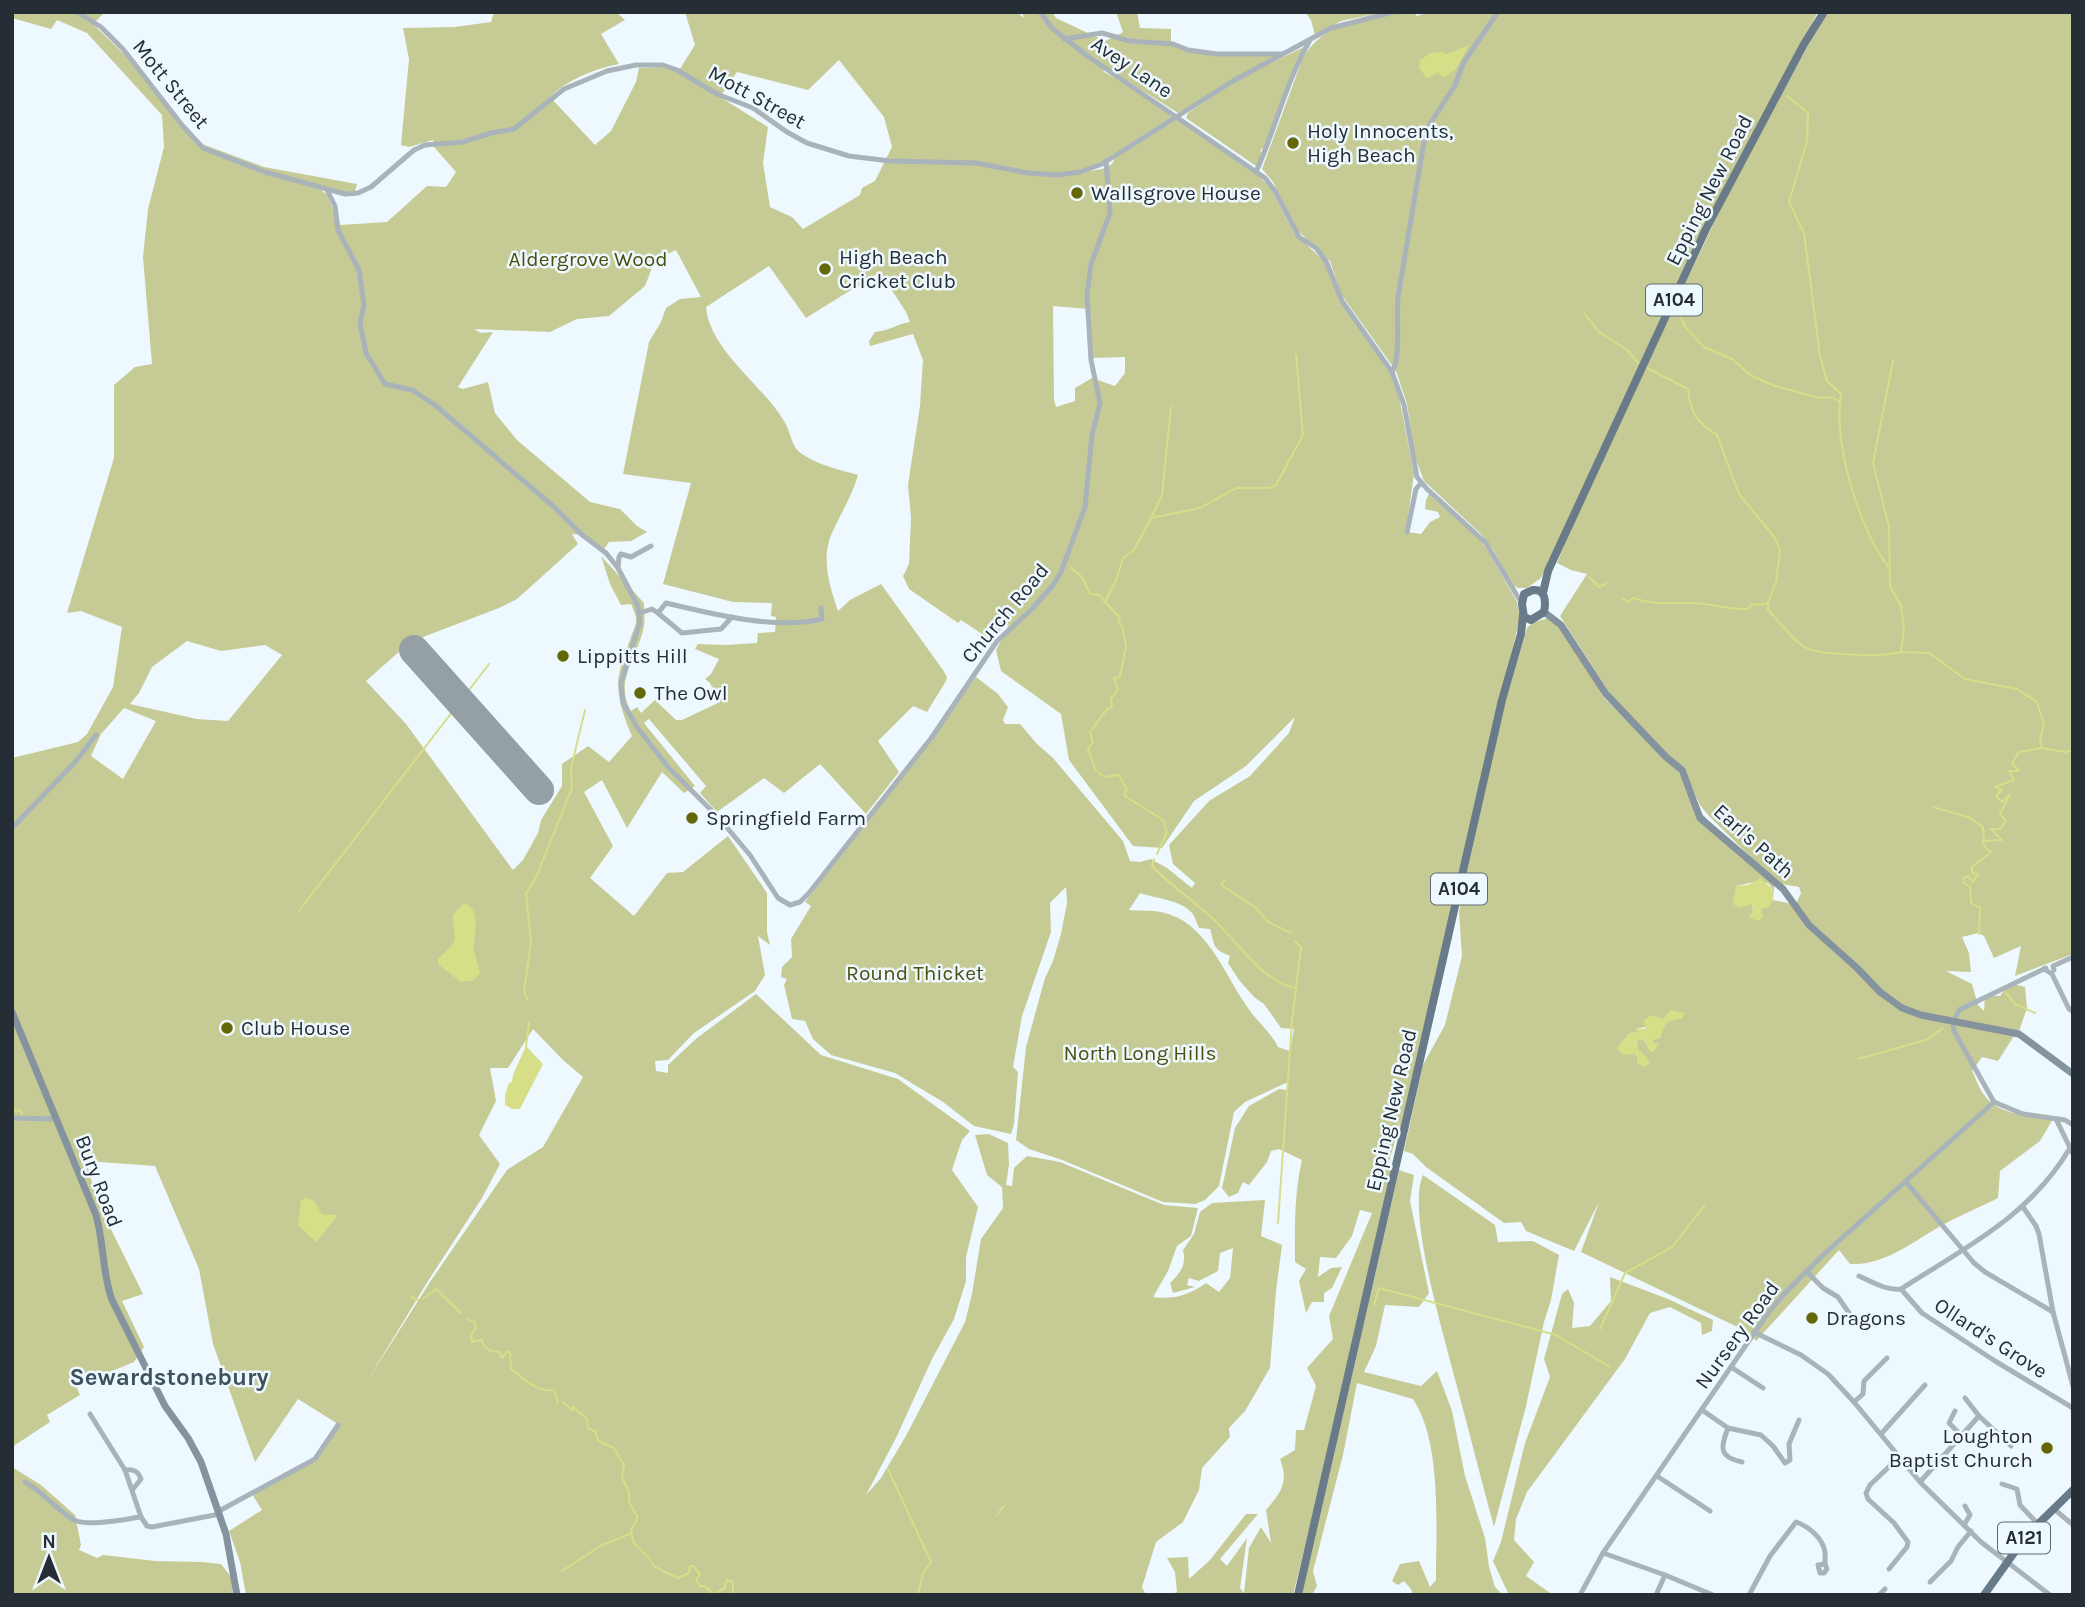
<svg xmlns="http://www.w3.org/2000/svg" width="2085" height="1607" viewBox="0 0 2085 1607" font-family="Karla,sans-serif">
<rect width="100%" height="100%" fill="#eef8ff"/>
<!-- green -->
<g fill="#c6cb95" fill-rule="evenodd">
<path d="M12,12H105L93,24L131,61L197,144L320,189L327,195L340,225L387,222L427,186L446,187L456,172L434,147L433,140L409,147L401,145L409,59L403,28L455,27L491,22L494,12H616L625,20L601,34L619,64C594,69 568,79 550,97L595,145L611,131L636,82L639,68L664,67L678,72L695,45L685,12H1017L1024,18L1022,12H1052L1056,18L1105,41L1112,38L1165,44L1223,56L1277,55L1178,113L1102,65L1104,72L1120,80L1172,117L1101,162L1080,170L1044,176L1052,177L1102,169L1112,164L1115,158L1177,119L1260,177L1271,189L1294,233L1324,261L1338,294L1386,364L1398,391L1414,474L1406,532L1421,534L1430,522L1440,517L1438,512L1425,509L1426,500L1429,494L1478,537L1487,549L1517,602L1520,617L1405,1114L1400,1129L1399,1122L1398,1131L1388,1165L1393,1167L1326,1463L1293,1595H1169L1177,1592L1175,1572L1167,1558L1188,1557L1189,1579L1210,1560L1246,1514H1258L1220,1559L1227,1566L1247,1538L1240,1588L1244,1593L1249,1548L1261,1527L1271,1543L1266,1510C1281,1492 1289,1483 1280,1459L1295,1450L1296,1430H1304L1316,1386L1307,1368L1333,1339L1329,1316L1372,1213L1360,1210L1352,1236L1336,1258L1320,1257L1318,1277L1331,1268L1342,1267L1332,1288L1324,1293V1302H1312L1306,1313L1299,1281L1306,1269L1295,1262C1295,1228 1294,1194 1302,1160L1279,1149L1271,1151L1267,1162L1249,1185L1243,1182L1238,1193L1229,1197L1222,1188L1235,1128L1249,1106L1279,1089L1288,1090V1082L1245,1102L1234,1112L1219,1186L1205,1200L1195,1204L1163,1202L1062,1160L1029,1149L1016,1140L1026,1047L1045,978L1053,961L1061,934L1067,903L1066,887L1050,903L1051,932L1022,1016L1013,1067L1018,1072L1014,1124L1011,1134L974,1126L943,1102L895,1073L831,1055L813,1039L805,1021L792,1019L784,985L787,979L781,977L782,967L792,957L791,939L811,906L805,902L876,811L976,677L998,694L1008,707L1003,720L1005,724H1020L1037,744L1053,758L1123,841L1130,861L1140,862L1151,859L1167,868L1192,888L1195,883L1173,864L1169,845L1209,801L1250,776L1289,733L1295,717L1246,766L1194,801L1162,848L1133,846L1069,760L1061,714L1001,671L996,650L1009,624L1000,630L991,640L961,620L958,623L909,589L903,576L909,564L911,518L908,485L920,406L923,360L913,334L870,346L869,341L875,332C888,331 897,324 910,322L906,312L880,272L806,318L769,266L706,307C710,351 763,385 784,421C791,432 791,447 802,454C818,465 840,470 858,475C852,496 840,515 831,535C821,560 830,587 838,611L850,600L881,584L943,670L947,677L946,681L927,712L913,706L878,741L899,772L866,814L820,764L784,793L764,778L717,812L700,793L706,786L649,719L644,723L695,786L684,793L662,772L627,828L602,780L584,792L613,846L590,878L634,916L667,873L683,872L728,836L767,893V932L770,945L758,936L765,975L755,991L694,1033L668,1060L655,1061L656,1071L668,1073V1065L697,1038L756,994L821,1055L898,1079L970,1131L962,1140L952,1170L978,1207L966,1257V1281L954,1319L932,1359L896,1438L866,1495L881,1478L907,1434L965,1322L972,1294L981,1239L1003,1208L1002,1187L987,1175L975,1135L989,1134L1008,1143L1009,1164L1006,1185L1012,1186L1014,1168L1027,1156L1060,1162L1164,1205L1198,1208L1191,1236L1177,1246L1168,1271L1153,1297C1174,1300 1189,1295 1206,1283L1219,1292L1230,1278L1233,1248L1220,1253L1218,1271L1199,1281L1189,1278L1187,1285L1195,1287L1173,1293L1170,1283C1180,1273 1187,1265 1183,1250L1194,1234L1200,1212L1212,1203L1265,1200L1261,1236L1282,1245L1276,1291L1270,1368L1245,1411L1229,1428L1230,1437L1202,1468L1199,1490L1183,1522L1156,1542L1142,1587L1146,1595H246L240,1562L229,1531L262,1510L252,1494L313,1458L338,1424L298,1399L255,1462L213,1344L199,1269L155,1166L86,1161L98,1203L143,1294L122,1301L144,1347L134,1362L76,1386L80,1395L47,1415L50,1422L12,1447V758L78,742L87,734L113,687L122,627L81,611L67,613L114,458V385L135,367L152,364L143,257L148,209L164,147L162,115L87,33L57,20L51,29L12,18ZM839,60L884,117L892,147L875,181L862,188L860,195L803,229L792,217L770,207L763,163L768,127L720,97L737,72L808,90ZM676,250L701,297L680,299L666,308L661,322L649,342L623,474L691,483L663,584L733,602L772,603L771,616L776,617L775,632L758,633L757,643L725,645L698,644L695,649L719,659L711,674L705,679L710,683L720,702L682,720H676L655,700L641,713L637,707L631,711C613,681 639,655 644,626C645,619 644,610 644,603L601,556L610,584L621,605L631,604L636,616V623C618,675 609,682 632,736L609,762L588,746L562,764V786L541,820L538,833L523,860L513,870L406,724L366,681L410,642L499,608L517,599L578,544L572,534L587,535L593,545L602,552L609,542L631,541L647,532L637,526L620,509L590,502L517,440L495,413L488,382L463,389L458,387L493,332L481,333L474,329L550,332L577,319L609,316L645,286L655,260ZM1053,306L1089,309L1093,358L1125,357V373L1115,386L1092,378L1075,388V401L1056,407L1054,400ZM187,641L221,651L265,645L282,655L228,721L197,719L130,704L139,693L152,667ZM124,708L156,721L123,779L91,756L101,734ZM1140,893C1154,898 1181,900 1192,913C1195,916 1197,924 1199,928L1210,929C1215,945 1211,948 1230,956L1228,963L1239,980L1254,997L1264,1004L1281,1028L1294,1029L1290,1051L1278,1047C1270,1031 1256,1021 1246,1005C1223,972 1206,921 1161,912C1151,910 1139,911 1129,910ZM533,1029L563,1060L583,1077L543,1147L507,1170L430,1282L366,1383L428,1281L482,1198L500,1164L479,1135L496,1101L490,1068H508Z"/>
<path d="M1116,12H1137L1140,28L1171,29V42L1132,39L1118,35L1123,32Z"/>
<path d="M1305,12H1384L1341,21L1315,35L1311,20Z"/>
<path d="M1400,12H1415L1416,16L1432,12H1818L1695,243L1541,578L1527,588H1518L1511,584L1493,549L1481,534L1424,481L1415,457L1407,404L1396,371L1341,294L1330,261L1297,230L1273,182L1262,169L1302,60C1324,20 1360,22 1400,12Z"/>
<path d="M1826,12H2073V954L2015,976L2021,946L1994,958L1984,936L1978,933L1962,937L1969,953L1971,972L1946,971L1972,984L1978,1005L1984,1011L1985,996H2000L2010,983L2025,987L2027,1008L2019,1031L1915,1011L1890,999L1813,926L1796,904L1801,893L1799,887L1782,884L1756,862L1708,815L1700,805L1687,777L1620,709L1560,616L1587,574L1571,570L1557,563L1581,505L1728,193Z"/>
<path d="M1304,47L1266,149L1262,148L1260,152L1264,154L1256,166L1186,118L1188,113L1240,78Z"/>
<path d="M202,144L264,167L357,184L355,191L345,192L267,171L206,148Z"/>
<path d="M1548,618L1563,628L1604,698L1678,771L1700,811L1710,823L1774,884V891L1768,883L1754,882L1736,886L1752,904L1753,911L1768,907L1773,900L1788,903L1905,1011L2014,1036L1998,1061L1982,1057L1972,1071C1976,1079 1979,1089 1985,1096C1998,1115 2032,1116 2053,1119L2040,1141L2000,1171L1998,1198C1978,1208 1958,1216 1939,1227C1911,1243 1883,1266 1850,1264L1839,1250L1756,1341L1750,1333L1581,1252L1599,1202L1574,1251L1526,1231L1521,1222L1504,1223L1426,1167L1413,1154L1404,1151L1423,1065L1445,1025L1462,956L1459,912L1466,876L1503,709L1527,628L1532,623ZM1685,1013L1664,1024L1660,1038L1652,1039V1043H1658L1651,1052L1643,1039L1636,1040L1638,1050L1637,1056L1622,1043L1629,1034L1638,1032L1636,1028C1648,1029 1670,1017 1685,1013Z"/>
<path d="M1399,1170L1414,1175L1410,1201L1429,1293L1419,1307L1385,1305L1376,1346L1364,1372L1421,1386L1437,1371L1452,1411L1465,1476L1485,1538L1489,1567L1495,1587L1503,1595H1413L1411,1589L1404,1581L1398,1585L1392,1581L1400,1564L1419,1561L1430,1587L1436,1580C1436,1528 1442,1442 1413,1399L1357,1383L1343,1455L1313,1571L1317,1586L1312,1595H1302Z"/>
<path d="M1423,1175L1495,1225L1498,1242L1533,1241L1559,1255L1551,1300L1544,1322L1526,1406L1494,1527C1481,1479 1469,1431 1456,1383C1445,1338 1406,1213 1423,1175Z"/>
<path d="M1610,1277L1668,1299L1713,1320L1712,1331L1702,1335L1701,1323L1670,1307L1650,1313L1625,1359L1527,1492L1516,1519L1514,1540L1534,1562L1526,1576L1553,1595H1509L1493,1561L1501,1542L1525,1443L1550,1377L1544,1359L1562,1294L1568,1289L1574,1303L1572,1328L1590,1326L1611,1301Z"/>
<path d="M12,1467L41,1485L75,1515L81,1545L79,1550L97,1558L103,1555L155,1561L202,1562L221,1564L231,1577L233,1595H12Z"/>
</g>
<!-- water -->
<g fill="#d6de88">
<path d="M1469,45L1456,69L1444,78L1438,73L1427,78L1419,68L1420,60L1431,53L1442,52L1446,54Z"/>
<path d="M1761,878L1774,891L1773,900L1769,907L1761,909L1763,916L1760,921L1749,918L1753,911L1752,904L1740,908L1733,904L1736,886L1747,885Z"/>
<path d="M464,903C483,910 473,935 474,950C475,958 479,966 480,973L474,980L461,982L438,964V959C462,936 453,944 453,915Z"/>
<path d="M1670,1010L1685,1013L1682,1019C1667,1019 1664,1025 1660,1038L1653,1040V1043H1659L1654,1052H1651L1643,1039L1636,1041L1638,1050L1642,1052L1650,1063L1644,1067L1637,1063V1056L1634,1054L1623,1055L1617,1048L1629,1034L1637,1032L1636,1028L1645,1029L1644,1020L1652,1015L1663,1019Z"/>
<path d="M526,1046L543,1064L520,1109H512L505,1105V1095L509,1083L512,1082L513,1075Z"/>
<path d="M305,1198L313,1200L322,1214L338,1215L316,1242L298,1225L301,1201Z"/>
</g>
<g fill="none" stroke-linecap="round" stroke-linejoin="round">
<!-- stream -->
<g stroke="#d6de88" stroke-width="2">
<path d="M1787,96L1808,113L1807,141L1789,202L1804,233L1820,356L1827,381L1841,394C1833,442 1859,531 1890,569"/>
<path d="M1678,310L1685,327L1704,347L1732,359L1750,375L1775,386L1819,398L1832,397L1840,402"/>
<path d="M1584,313L1599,332L1627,350L1639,364"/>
<path d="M1893,361L1873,463L1889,527L1890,586L1901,606L1904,628L1901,652L1929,653L1965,679L2017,689L2037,702L2044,725L2040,739L2042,748"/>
<path d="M1647,368L1688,389C1690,412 1697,423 1717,435L1739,494L1775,538L1780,550L1776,582L1768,603V610C1780,622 1790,637 1803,646C1816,656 1885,657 1901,652"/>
<path d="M1151,518L1162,495L1171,407"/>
<path d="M1129,554L1134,550L1151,518L1200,508L1236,488H1269L1276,485L1303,435L1296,355"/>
<path d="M1071,568L1082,577L1090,594L1100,595L1104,601"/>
<path d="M1589,577L1599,587L1606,583L1605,585"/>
<path d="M1623,599L1628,602L1633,598C1658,607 1679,601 1704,604C1720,606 1732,610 1748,609L1752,604L1759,605L1768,603"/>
<path d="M1126,646L1122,626L1118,622L1120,618L1105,602L1117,578L1123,558L1127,555"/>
<path d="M1096,771L1088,750L1093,742L1090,732L1107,709L1112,707L1111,699L1118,689L1114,679L1120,676L1126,647"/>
<path d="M1099,773L1102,775"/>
<path d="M1105,777L1119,775L1127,790L1124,793L1125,796L1163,820L1167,832L1157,854"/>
<path d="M1933,807L1971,818L1983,827L1984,840"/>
<path d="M1154,859L1152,866C1171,886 1194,901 1214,920C1238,942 1262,982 1296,988"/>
<path d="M1225,880L1221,885L1256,908L1268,922L1291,933"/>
<path d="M299,911L489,664"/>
<path d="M1979,934L1980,908L1971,903L1970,887L1964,883V878L1968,876L1973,882L1978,874L1972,873V867L1990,853L1991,851L1987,850L1982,841L2002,840L1991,829H2000L2006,821L2000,814L2010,794L2002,802L1996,796L2002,790L1995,787L2014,780L2009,771H2019L2012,763L2019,752L2042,748L2065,752L2073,750"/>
<path d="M2005,992L2015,1004L2035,1013"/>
<path d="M528,1000L524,992L531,942L526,894L537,875L572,788L571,768L585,710"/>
<path d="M526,1046L529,1023"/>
<path d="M1858,1059L1926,1040L1943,1028"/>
<path d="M12,1110L21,1111L22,1115"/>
<path d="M1278,1223L1292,1021L1301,947L1295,941"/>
<path d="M411,1297L418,1300"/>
<path d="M423,1299L436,1289L461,1313"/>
<path d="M1374,1305L1379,1288L1556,1335L1610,1367"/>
<path d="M468,1319L475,1323L476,1327L471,1336L472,1342L482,1340L483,1345L490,1351L499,1352L502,1358L507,1352H510L511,1369C524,1379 538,1393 554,1390L558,1403"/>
<path d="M1600,1329L1625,1273L1672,1247L1705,1205"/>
<path d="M563,1402L572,1410L573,1407L587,1419L588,1428L596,1432L598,1441L614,1448L624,1465L622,1477L629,1492V1502L637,1516L636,1522L631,1529L633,1542L651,1560"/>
<path d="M888,1469L931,1562L923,1573L918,1595"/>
<path d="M997,1515L1004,1506"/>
<path d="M652,1563L655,1567L678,1578L689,1573L690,1566H693L700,1574L696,1580L700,1586H705L714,1595"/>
<path d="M562,1571L602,1545L630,1534"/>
<path d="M716,1595L718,1591L724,1589L727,1580L733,1582V1595"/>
</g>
<!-- runway -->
<path stroke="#959fa6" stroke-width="30" d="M414,650L539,790"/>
<!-- street -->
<g stroke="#a9b3ba" stroke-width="5">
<path d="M77,12L101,27L123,49L182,125L203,148L265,172L345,194L358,193L371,187L414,150L425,145L463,142L491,133L514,129L564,89L607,71L636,65H663L677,70L717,94L753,108L787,132L807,143L849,156L890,161L976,163L1028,173L1057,175L1080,172L1102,164L1233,81L1283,54"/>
<path d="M1040,12L1052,28L1086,55L1265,178L1275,191L1299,237L1316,248L1326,261L1342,301L1392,372L1404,405L1417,477L1427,489L1486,543L1522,604"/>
<path d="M1064,39L1102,33L1130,41L1173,44L1188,50L1217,54H1283L1331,28L1393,12"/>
<path d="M1256,172C1275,130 1286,82 1309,42"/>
<path d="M327,190L335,206L338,230L359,270L364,305L360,323L366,353L385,384L412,390L435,405L554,507L581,534L606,553L618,568L638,606L640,622L621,683L623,703L637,727L668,767L718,817L750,855L778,898L790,905L800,902L809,893L932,737L997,641L1032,609L1053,585L1061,572L1085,507L1092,435L1100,403L1091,360L1087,295L1091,264L1110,213L1106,161"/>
<path d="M1392,372C1401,360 1396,316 1398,297L1426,130L1454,87L1464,62L1498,12"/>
<path d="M1407,532L1416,489L1421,483"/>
<path d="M618,568L619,557L621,554L631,557L651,546"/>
<path d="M640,613L652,609L658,613L666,603C712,614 775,630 822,619L821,608"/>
<path d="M658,613L682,633L721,629L732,617"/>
<path d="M12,828L76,761L96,735"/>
<path d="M2046,968L1959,1010L1953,1023L1954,1031L1994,1102L2023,1114L2065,1120L2073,1125"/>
<path d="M2044,969L2052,974L2069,1009L2073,1012"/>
<path d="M2054,970L2053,966L2073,957"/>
<path d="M12,1118L56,1119"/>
<path d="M2056,1119L2073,1154"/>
<path d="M1906,1182L1974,1263L1985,1272L2053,1312"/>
<path d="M2023,1207L2036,1226L2039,1234L2053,1312L2073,1386"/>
<path d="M1806,1271L1823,1288L1838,1297L1849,1313"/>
<path d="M1859,1276C1872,1282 1887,1291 1901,1289L1922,1313L1995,1361L2073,1408"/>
<path d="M1901,1289C1966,1247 2029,1217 2070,1148"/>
<path d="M1754,1332L1801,1355L1828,1374L1854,1402L1920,1482L1981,1542L2050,1595"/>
<path d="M1731,1367L1763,1388"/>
<path d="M1965,1398L1979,1416"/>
<path d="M1854,1402L1863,1394L1864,1381L1887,1358"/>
<path d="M1702,1410L1728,1428L1761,1435L1773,1446L1785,1463L1790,1460L1789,1444L1799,1420"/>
<path d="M1955,1411L1949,1423L1962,1436"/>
<path d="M90,1414L125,1470L141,1517"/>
<path d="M1728,1428C1720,1448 1719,1457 1742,1462"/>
<path d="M1881,1434L1925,1385"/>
<path d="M125,1470C134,1469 138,1471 141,1479L133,1489"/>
<path d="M1657,1476L1710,1511"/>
<path d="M25,1482C43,1492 57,1510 74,1520C89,1527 125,1519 141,1517L147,1526L152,1527L220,1514"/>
<path d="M1920,1482L1979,1416L2011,1446"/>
<path d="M2002,1484L2017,1489L2020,1505L2037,1523"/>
<path d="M2054,1509L2073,1525"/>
<path d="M219,1511L315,1459L338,1425"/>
<path d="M1964,1525L1970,1515L1965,1506"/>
<path d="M1603,1553L1665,1575L1713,1595"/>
<path d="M1889,1569L1907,1547L1908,1542L1894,1523L1868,1499L1866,1493L1870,1485L1898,1458"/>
<path d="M1930,1582L1951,1561L1958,1547L1971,1531"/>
<path d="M1580,1595L1603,1553L1768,1313L1783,1295L1822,1256L1994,1102"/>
<path d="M1656,1595L1665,1575"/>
<path d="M1749,1595L1770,1556L1796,1522C1808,1526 1823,1538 1825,1552C1826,1560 1823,1562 1827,1569L1824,1573H1820L1818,1565L1824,1564"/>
<path d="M1879,1595L1885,1589"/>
</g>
<!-- secondary -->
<g stroke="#84939d" stroke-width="7">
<path d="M1544,612L1561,625L1606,694L1666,757L1682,770L1700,818L1783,889L1809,925L1857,968L1880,992L1902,1008L1921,1015L2019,1034L2073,1074"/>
<path d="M12,1012L96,1215C104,1243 102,1272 112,1300L165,1406L188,1438L201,1462L226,1534L237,1595"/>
</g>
<!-- primary -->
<g stroke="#697b88" stroke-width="8">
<path d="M1533,590C1546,589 1546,602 1544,612L1531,620L1524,617L1522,604L1524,594Z"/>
<path d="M1543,593L1548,571L1706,229L1804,44L1824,12"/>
<path d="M1298,1595L1502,700L1521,634L1523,615"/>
<path d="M1984,1595L2026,1536L2073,1490"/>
</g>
</g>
<!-- markers -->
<g fill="#636706" stroke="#eef8ff" stroke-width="2.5">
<circle cx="1293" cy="143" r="7"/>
<circle cx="1077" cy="193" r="7"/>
<circle cx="825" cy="269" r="7"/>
<circle cx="563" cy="656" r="7"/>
<circle cx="640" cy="693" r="7"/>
<circle cx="692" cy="818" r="7"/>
<circle cx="227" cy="1028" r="7"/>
<circle cx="1812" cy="1318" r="7"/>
<circle cx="2047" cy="1448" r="7"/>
</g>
<g text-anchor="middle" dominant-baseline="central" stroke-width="5" stroke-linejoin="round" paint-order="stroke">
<!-- shield labels -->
<g fill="#eef8ff" stroke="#616b71" stroke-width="2">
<rect x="1646" y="284.5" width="56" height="31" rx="5"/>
<rect x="1431" y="873.5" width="56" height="31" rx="5"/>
<rect x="1998" y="1522.5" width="52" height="31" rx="5"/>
</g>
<g font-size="19" font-weight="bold" fill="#252e34">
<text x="1674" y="300">A104</text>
<text x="1459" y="889">A104</text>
<text x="2024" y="1538">A121</text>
</g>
<!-- street labels -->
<g font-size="21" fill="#252e34" stroke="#eef8ff">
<text transform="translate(1132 67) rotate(34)">Avey Lane</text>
<text transform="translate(171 84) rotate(51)">Mott Street</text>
<text transform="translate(757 97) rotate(29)">Mott Street</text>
<text transform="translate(1709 190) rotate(-63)">Epping New Road</text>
<text transform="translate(1005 613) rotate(-50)">Church Road</text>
<text transform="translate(1754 841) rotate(42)">Earl's Path</text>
<text transform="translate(1391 1110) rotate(-77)">Epping New Road</text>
<text transform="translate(99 1181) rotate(69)">Bury Road</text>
<text transform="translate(1737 1335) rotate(-54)">Nursery Road</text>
<text transform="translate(1991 1338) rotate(33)">Ollard's Grove</text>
</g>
<!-- poi labels -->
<g font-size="21" fill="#252e34" stroke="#eef8ff" text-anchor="start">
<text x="1307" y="131">Holy Innocents,<tspan x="1307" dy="24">High Beach</tspan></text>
<text x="1091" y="193">Wallsgrove House</text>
<text x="839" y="257">High Beach<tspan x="839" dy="24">Cricket Club</tspan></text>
<text x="577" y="656">Lippitts Hill</text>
<text x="654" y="693">The Owl</text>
<text x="706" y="818">Springfield Farm</text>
<text x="241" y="1028">Club House</text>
<text x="1826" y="1318">Dragons</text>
<text x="2033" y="1436" text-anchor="end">Loughton<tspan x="2033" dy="24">Baptist Church</tspan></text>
</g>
<!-- park labels -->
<g font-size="21" fill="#4c5010" stroke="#eef8ff">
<text x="588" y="259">Aldergrove Wood</text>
<text x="915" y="973">Round Thicket</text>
<text x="1140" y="1053">North Long Hills</text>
</g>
<!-- quarter labels -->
<g font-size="24" font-weight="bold" fill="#3d515f" stroke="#eef8ff">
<text x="169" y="1377">Sewardstonebury</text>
</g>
</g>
<!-- border -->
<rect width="2085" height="1607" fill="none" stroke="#252e34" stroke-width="28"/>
<!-- north arrow -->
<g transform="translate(49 1558)" stroke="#eef8ff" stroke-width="5" paint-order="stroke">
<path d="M0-5L12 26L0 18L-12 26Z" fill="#252e34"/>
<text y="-10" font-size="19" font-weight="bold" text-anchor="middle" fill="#252e34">N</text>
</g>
</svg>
